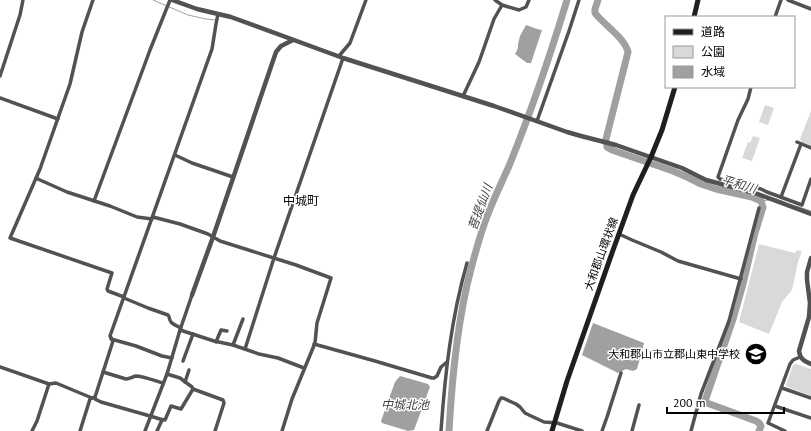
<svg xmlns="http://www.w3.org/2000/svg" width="811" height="431" viewBox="0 0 811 431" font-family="'PT Sans','Noto Sans JP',sans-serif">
<rect width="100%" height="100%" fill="#fff"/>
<!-- green -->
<g fill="#d9d9d9">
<path d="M765,105L774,108L768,125L759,122Z"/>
<path d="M811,111V146L802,142L800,139Z"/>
<path d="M753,136L760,138L752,161L742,158L748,142L750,143Z"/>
<path d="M759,244L795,253L797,250L802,251L798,262L792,290L782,302L769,334L739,322Z"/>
<path d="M796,364L811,369V396L787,387L786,385L793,365Z"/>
</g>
<!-- water -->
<g fill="#a0a0a0">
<path d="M526,25L537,29L542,30L531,63H527L515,54L518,48V44L520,36Z"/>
<path d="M593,323L644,343L637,369L633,371L626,369L618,373L582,355Z"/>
<path d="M400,376L428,384L430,387L414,430L408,431L382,423L381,421L395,382Z"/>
</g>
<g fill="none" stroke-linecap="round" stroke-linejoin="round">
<!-- stream -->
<g stroke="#a0a0a0" stroke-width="1">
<path d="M153,0L188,15L206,19L215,20"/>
<path d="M776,199L784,202"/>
<path d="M761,201L769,200"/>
<path d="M796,206L811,211"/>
</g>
<!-- river -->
<g stroke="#a0a0a0" stroke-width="7">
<path d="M598,0L595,9V13C604,25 625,38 628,52L606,139L607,147L612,150L673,171L687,177L701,184L716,189L752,197L761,201L763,207L755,233L743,284L733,319L705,401L707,403L756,421L759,423L761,426L759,431"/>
<path d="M449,431C452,377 457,321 471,269C476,250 481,231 488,214C494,198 502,182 509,166C531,112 550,56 567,0"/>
</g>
<!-- minor -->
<g stroke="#525252" stroke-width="3.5">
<path d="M93,0L82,32L70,84L40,169L10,238L112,273L107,289L108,291L124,297"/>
<path d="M495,0L502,5L519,10L526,7L529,0"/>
<path d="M788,0L811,9"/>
<path d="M775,17L781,0"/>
<path d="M339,56L350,43L366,0"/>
<path d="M0,76L20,15L23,0"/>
<path d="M751,87L748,99L738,120L718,177L720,179L761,189L767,192L802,205L811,179"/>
<path d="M464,97V94L479,62L494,19L502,5"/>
<path d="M0,98L58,119"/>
<path d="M537,121L569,31L579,0"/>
<path d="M797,142L811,148"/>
<path d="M175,155L192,163L233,177"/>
<path d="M36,178L40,180L67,192L110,206L137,217L152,219"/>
<path d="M781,197L801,144"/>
<path d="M94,201L150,50L170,0"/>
<path d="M153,217L180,224L208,234L220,241L296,265L331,278L317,323L315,343L292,399L282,431"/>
<path d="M619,234L632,240L661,252L678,261L741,279"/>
<path d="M124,298L148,308L168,315C170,317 169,320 171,322C173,325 178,326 181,328"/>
<path d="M180,330L214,341L233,345L259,354L278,358L304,368"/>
<path d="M111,339L136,346L162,356L172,358"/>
<path d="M216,342L221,330L227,331"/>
<path d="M314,344L375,361L432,378H434L437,376L441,367L447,362"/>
<path d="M233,345L243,319"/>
<path d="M245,349L274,258L343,58"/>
<path d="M183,361L193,334"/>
<path d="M0,367L49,384L56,383L92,398"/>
<path d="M103,372L126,379C130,379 132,377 136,376C142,376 156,381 163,383"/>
<path d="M167,374L180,378L192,387L193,389L223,400L224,403L215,431"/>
<path d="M185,382L189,370"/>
<path d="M782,388L811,398"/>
<path d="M95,397V399L101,402L150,416"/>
<path d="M775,406L811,418"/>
<path d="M150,416L160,419L165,420L171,406L181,409L193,389"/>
<path d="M32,431L37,421L49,384"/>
<path d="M80,431L90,399L92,398L95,397L113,341L110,336L212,49L216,24L218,14"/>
<path d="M145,431L167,374L180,330L192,295"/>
<path d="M157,431L162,420"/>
<path d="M441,431C445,374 451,319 467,263"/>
<path d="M487,431L499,401L501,398H503L516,404L520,407L525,413L529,415L544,422L557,423L582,431"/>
<path d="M602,431L607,417L621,373"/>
<path d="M632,431L639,405"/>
<path d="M691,431L701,394L729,321L759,208"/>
<path d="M785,431L768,423L790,364L793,360L800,357"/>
</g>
<!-- tertiary -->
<g stroke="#525252" stroke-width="4.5">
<path d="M172,0L197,9L231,17L343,58L494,106L567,132L581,136L616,145L682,168L706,180L755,193L811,214"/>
<path d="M811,258L807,272V280L810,303L809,317L799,351C800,359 804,361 811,364"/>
<path d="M192,295L213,237L276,52L281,46L293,40"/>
</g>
<!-- secondary -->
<g stroke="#1f1f1f" stroke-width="5">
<path d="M694,17L698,0"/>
<path d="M552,431L567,381L612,253L633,195L651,157L662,130L675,87"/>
</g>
</g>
<!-- icons -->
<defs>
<g id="school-disc" transform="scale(1.15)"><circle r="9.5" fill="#000" stroke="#fff"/><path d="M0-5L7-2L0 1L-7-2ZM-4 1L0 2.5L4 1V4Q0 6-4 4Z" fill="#fff"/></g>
</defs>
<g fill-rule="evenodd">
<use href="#school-disc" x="756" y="354"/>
</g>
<g text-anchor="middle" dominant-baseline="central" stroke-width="3" stroke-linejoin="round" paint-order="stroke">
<!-- street labels -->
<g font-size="11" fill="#000" stroke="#fff">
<text transform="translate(601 254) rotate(-70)">大和郡山環状線</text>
</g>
<!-- poi labels -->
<g font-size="11" fill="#000" stroke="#fff" text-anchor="end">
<text x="740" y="354">大和郡山市立郡山東中学校</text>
</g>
<!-- water labels -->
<g font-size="12" font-style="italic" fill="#414141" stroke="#fff">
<text transform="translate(739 184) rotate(16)">平和川</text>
<text transform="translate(480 207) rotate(-70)">菩提仙川</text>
<text x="405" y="404">中城北池</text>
</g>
<!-- neighbourhood labels -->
<g font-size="12" fill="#000" stroke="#fff">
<text x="301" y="200">中城町</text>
</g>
</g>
<!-- legend -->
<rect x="665" y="16" width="130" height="72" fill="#ffffff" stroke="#999999"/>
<rect x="673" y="29" width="20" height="6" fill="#1f1f1f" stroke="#999999"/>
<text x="701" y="36" font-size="12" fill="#000000">道路</text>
<rect x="673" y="46" width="20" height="12" fill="#d9d9d9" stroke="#999999"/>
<text x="701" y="56" font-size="12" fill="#000000">公園</text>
<rect x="673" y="66" width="20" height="12" fill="#a0a0a0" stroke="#999999"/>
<text x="701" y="76" font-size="12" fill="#000000">水域</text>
<!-- scale -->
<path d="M667 407v6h117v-6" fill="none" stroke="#000000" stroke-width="2"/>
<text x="673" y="407" font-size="12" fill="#000000" stroke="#ffffff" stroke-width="3" paint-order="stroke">200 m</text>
</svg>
